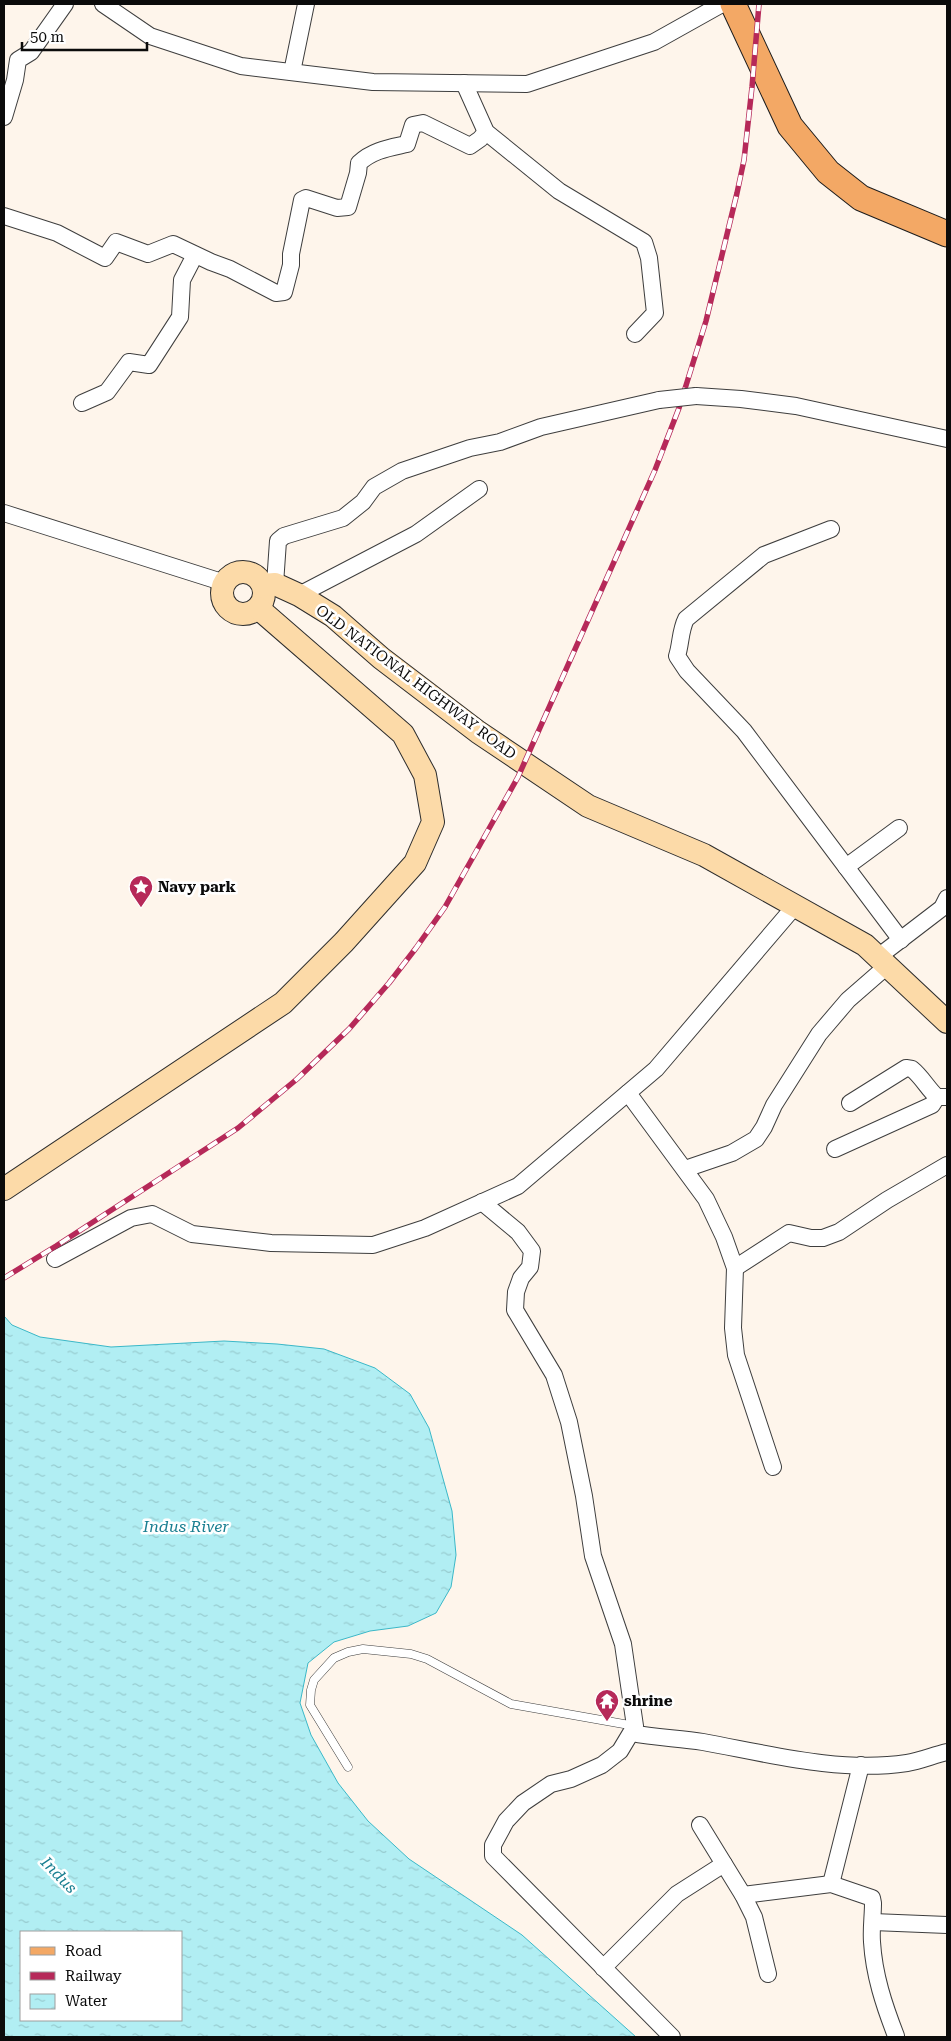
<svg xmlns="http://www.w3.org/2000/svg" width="951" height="2041" viewBox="0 0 951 2041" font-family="'Roboto Serif',serif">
<defs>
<pattern id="water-ripples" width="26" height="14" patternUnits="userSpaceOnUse" patternTransform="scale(1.25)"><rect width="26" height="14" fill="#b1eef3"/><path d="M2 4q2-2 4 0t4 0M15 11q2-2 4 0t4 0" fill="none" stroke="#97cbcf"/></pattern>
</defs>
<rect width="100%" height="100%" fill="#fef5eb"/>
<!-- water -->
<path fill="url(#water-ripples)" stroke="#3bb8c8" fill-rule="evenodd" d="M4,1316L12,1325L40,1337L111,1347L224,1341L277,1344L324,1349L375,1368L410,1394L429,1428L452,1511L456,1555L451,1587L436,1613L408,1626L370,1631L334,1642L308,1663L300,1703L311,1735L338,1783L368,1821L409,1859L522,1935L636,2037H4ZM21,1932H181V2020H21Z"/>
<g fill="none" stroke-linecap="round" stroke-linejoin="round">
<!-- service casing -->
<g stroke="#3e3e3e" stroke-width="9">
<path id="service" d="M348,1767L310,1705L311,1690L314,1680L334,1658L348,1652L363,1649L411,1654L427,1659L511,1704L635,1726"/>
</g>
<!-- minor casing -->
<g stroke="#3e3e3e" stroke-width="18">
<g id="minor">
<path d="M103,4L150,36L241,66L373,82L527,84L654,42L722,4"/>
<path d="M292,72L306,4"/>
<path d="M464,83L486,132L559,191L644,242L649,258L655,313L635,334"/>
<path d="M4,117L15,80L18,60L31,52L65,4"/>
<path d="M4,216L57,233L105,258L116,242L148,254L173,244L211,262L230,269L276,293L284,292L291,265V254L302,200L306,198L337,208L348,207L358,173L359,163C373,150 389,148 407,144L413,125L423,123L470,146L480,139L486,132"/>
<path d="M696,396L741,399L796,406L947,439"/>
<path d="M82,403L107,392L129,362L149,365L180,317L182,280L195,255"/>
<path d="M4,513L225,583"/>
<path d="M831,529L764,555L686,619C680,631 681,644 677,656L687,671L744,731L901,940"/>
<path d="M275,584L278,541L284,536L343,518L363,502L374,487L402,471L470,448L500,442L541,427L659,400"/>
<path d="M299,595L416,534L479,489"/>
<path d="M846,867L899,828"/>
<path d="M878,957L942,908L947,898"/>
<path d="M628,1093L706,1199L724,1237L735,1268L733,1328L736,1355L773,1467"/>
<path d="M850,1103L906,1068L912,1069C922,1077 928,1089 937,1097H947"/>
<path d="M835,1149L932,1105L937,1097"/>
<path d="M685,1169L732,1153L756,1139L764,1127L774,1105L819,1034L848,1000L887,966"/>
<path d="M482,1202L518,1232L532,1251L530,1267L521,1278L516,1292L515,1310L554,1375L569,1422L584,1496L593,1556L623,1644L635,1726L620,1751L602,1765L571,1779L551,1784L523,1803L506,1821L493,1845V1856L672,2037"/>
<path d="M55,1259L131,1218L152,1214L192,1234L271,1243L373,1245L425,1228L518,1186L656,1069L795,906"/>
<path d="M735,1268L789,1233L811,1238H823L839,1232L887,1200L947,1165"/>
<path d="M632,1733C655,1738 680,1738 703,1742C769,1754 840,1773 907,1763C920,1761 934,1755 947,1752"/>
<path d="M700,1825L743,1895L754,1917L768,1974"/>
<path d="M831,1884L861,1765"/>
<path d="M743,1895L831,1884L872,1898L873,1903C873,1916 871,1929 872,1942C874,1975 884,2005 896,2036"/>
<path d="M873,1922L947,1925"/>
<path d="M603,1968L677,1894L724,1864"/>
</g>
</g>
<!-- secondary casing -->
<g stroke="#2d2d2d" stroke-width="24">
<g id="secondary">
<circle cx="243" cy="593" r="21"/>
<path d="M263,585L275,584L299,595L333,616L381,658L478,732L588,806L704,855L865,945L947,1022"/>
<path d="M4,1189L283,1003L344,942L415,863L433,822L425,775L403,734L258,608"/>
</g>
</g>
<!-- primary casing -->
<g stroke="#1c1c1c" stroke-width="27">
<path id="primary" d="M733,4L790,126L828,172L861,198L947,234"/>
</g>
<!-- service -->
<use href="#service" stroke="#fff" stroke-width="8"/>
<!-- minor -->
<use href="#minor" stroke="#fff" stroke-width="16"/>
<!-- secondary -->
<use href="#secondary" stroke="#fcdaa8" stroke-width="22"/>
<!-- primary -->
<use href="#primary" stroke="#f3a865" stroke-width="25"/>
<!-- rail casing -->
<g stroke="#b62959" stroke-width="5.5">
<path id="rail" d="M4,1278L56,1246L238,1128L297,1079L349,1029L389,983L416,948L445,907L518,777L655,470L679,408L706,321L737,193L744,160L752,87L759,4"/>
</g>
<!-- rail -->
<use href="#rail" stroke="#fff" stroke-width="4" stroke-dasharray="11" stroke-linecap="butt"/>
<!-- minor-bridge casing -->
<g stroke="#3e3e3e" stroke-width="18" stroke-linecap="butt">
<path id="minor-bridge" d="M659,400L696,396"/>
</g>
<!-- minor-bridge -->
<use href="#minor-bridge" stroke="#fff" stroke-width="16"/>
</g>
<!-- icons -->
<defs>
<g id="sight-pin" transform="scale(1.25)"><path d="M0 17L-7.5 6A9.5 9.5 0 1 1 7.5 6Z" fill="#b62959" stroke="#fff"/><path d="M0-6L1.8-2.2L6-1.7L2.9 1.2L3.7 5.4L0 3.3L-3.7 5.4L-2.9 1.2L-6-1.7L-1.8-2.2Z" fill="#fff"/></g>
<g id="temple-pin" transform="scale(1.25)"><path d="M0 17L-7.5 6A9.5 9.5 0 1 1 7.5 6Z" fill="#b62959" stroke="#fff"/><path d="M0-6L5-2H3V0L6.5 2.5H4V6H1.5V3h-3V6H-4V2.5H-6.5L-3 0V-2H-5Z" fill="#fff"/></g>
</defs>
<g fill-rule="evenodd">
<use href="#sight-pin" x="141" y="887"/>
<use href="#temple-pin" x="607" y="1701"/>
</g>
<g text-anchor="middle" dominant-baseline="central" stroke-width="5" stroke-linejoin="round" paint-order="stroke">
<!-- street labels -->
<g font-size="15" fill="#0b0b0b" stroke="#fff">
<text transform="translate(416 682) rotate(37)">OLD NATIONAL HIGHWAY ROAD</text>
</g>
<!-- poi labels -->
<g font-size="15" font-weight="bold" fill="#0b0b0b" stroke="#fff" text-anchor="start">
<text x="158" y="887">Navy park</text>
<text x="624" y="1701">shrine</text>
</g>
<!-- water labels -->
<g font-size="16" font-style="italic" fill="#1a7f91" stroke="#fff">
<text x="186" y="1526">Indus River</text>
<text transform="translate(59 1875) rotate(46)">Indus</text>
</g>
</g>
<!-- border -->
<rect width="951" height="2041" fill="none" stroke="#0b0b0b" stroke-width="10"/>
<!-- legend -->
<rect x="20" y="1931" width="162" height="90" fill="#ffffff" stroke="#9d9d9d"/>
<rect x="30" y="1947" width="25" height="8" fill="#f3a865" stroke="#9d9d9d"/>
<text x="65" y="1956" font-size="15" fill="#0b0b0b">Road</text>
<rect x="30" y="1972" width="25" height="8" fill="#b62959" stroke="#9d9d9d"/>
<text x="65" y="1981" font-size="15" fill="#0b0b0b">Railway</text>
<rect x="30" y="1994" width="25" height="15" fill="url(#water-ripples)" stroke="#9d9d9d"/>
<text x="65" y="2006" font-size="15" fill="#0b0b0b">Water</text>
<!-- scale -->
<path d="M22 42v8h125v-8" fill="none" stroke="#0b0b0b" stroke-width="2.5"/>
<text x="30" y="42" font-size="15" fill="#0b0b0b" stroke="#ffffff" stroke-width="4" paint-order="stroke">50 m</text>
</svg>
